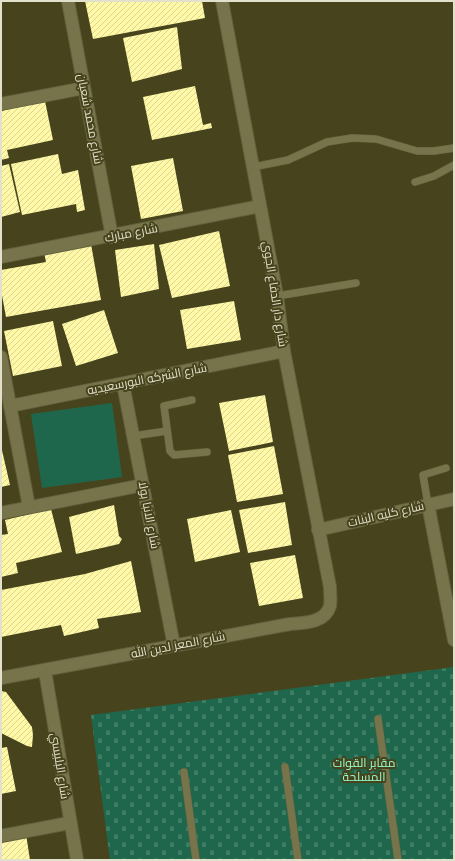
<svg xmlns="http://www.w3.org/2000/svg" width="455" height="861" viewBox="0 0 455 861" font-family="'Varela Round',Cairo,sans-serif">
<defs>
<pattern id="cemetery-stones" width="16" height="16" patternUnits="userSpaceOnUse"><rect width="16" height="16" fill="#1f674c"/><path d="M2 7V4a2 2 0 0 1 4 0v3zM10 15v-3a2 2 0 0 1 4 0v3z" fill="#3f7c64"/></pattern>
<pattern id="building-hatch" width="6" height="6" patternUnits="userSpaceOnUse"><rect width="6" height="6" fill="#fef8a7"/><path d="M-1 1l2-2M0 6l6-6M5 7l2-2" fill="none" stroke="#d9d492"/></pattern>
</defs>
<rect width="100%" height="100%" fill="#47441d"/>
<!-- green -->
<path fill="#1f674c" d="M112,403L122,477L42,488L31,414Z"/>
<!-- cemetery -->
<path fill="url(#cemetery-stones)" d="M454,667V860H110L91,715Z"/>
<!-- building -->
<g fill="url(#building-hatch)">
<path d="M85,1H202L205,18L93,39Z"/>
<path d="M177,27L182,69L132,82L123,38Z"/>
<path d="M195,86L203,125L211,123L212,128L152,140L143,97Z"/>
<path d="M45,101L53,140L7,150L9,158L1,160V123H2L1,111Z"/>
<path d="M58,154L62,174L78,170L85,210L77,212L76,204L22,215L11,164Z"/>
<path d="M173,158L183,211L141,219L131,166Z"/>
<path d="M9,164L20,212L1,217V166Z"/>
<path d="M219,231L230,286L172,298L159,245Z"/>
<path d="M91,244L101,300L6,317L1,290V270L46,262L44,252Z"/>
<path d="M154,244L159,289L121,297L115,250Z"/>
<path d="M234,301L241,340L187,349L180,310Z"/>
<path d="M104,310L118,353L76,366L62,324Z"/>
<path d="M53,321L62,366L13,376L4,331Z"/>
<path d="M265,395L273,442L229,451L219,403Z"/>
<path d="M1,446L10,485L1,487Z"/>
<path d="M274,446L283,494L237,502L228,455Z"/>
<path d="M285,502L292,545L248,553L239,510Z"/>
<path d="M114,505L119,536L122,539L119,544L76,554L69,517Z"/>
<path d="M51,509L62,552L16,563L18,573L1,577V535L8,534L5,520Z"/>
<path d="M231,510L240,552L195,562L187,519Z"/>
<path d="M295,555L303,598L259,606L250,563Z"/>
<path d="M131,561L141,612L97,619L99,628L64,636L61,625L1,637V590L85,574Z"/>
<path d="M1,691L6,692L32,727L33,735L32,747L27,746L1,733Z"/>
<path d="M7,747L16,791L1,794V748Z"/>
<path d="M26,834L30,860H1V838Z"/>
</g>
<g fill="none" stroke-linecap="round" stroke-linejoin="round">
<!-- lane casing -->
<g stroke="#63613e" stroke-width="8">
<g id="lane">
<path d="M253,167L288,160L327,142L352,138L376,139L417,151H434L454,148"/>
<path d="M415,182L434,176L454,165"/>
<path d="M277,296L356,283"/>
<path d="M192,400L164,406L170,451L174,455L207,452"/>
<path d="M133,436L167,431"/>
<path d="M428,504L423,475L446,468"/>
<path d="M378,719L398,860"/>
<path d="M285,767L298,860"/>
<path d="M184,772L196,860"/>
</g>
</g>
<!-- street casing -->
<g stroke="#63613e" stroke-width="14">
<g id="street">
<path d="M68,1L112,237"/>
<path d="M1,104L84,88"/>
<path d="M1,257L260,206"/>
<path d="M1,357L29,507"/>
<path d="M123,384L174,646"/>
<path d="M10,406L284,351"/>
<path d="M428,504L454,640"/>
<path d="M1,513L143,485"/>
<path d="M318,530L454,499"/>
<path d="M45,671L77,860"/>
<path d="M1,678L290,624C304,623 325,623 330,606C331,601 330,593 330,587L284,351L277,296L222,1"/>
<path d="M1,836L69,823"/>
</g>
</g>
<!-- lane -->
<use href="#lane" stroke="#77744c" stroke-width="7"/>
<!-- street -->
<use href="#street" stroke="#77744c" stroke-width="12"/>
</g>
<g text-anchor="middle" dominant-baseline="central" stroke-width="4" stroke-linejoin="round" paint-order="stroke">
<!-- street labels -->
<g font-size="12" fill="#e2e1cb" stroke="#47441d">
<text transform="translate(90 119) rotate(79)">شارع محمد شعبان</text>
<text transform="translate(131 233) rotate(-11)">شارع مبارك</text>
<text transform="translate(275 294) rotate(81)">شارع دار الدفاع الجوي</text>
<text transform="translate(147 379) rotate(-11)">شارع الشركه البورسعيديه</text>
<text transform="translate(386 514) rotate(-13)">شارع كليه البنات</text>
<text transform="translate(149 515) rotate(79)">شارع الانبا بولا</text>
<text transform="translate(178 645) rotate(-11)">شارع المعز لدين الله</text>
<text transform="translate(60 766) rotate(81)">شارع البلبيسي</text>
</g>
<!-- park labels -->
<g font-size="12" fill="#93fed0" stroke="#47441d">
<text x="364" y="763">مقابر القوات<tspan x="364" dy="14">المسلحة</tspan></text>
</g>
</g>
<!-- border -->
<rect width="455" height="861" fill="none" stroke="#e2e1cb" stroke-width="4"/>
</svg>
